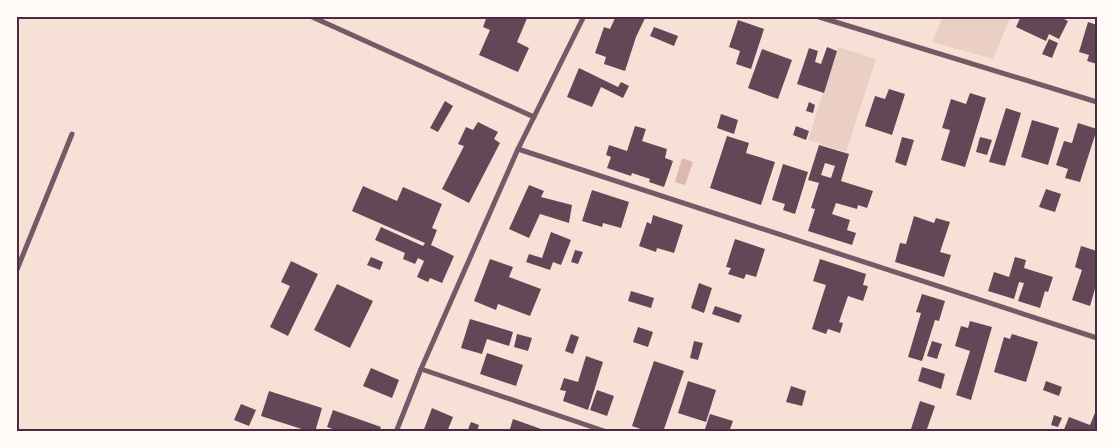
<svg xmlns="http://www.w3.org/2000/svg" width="1113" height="448" viewBox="0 0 1113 448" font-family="'DejaVu Sans',sans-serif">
<rect width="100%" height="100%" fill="#f7e1d7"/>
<!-- green -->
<g fill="#ebcfc5">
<path d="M943,16H1011L993,59L932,42Z"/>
<path d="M838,47L876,59L846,152L808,140Z"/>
</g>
<!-- water -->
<path fill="#dcb8b0" d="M682,158L693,162L685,185L675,182Z"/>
<!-- building -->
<g fill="#644757" fill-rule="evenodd">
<path d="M487,16H528L517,42L529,48L518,72L479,55L490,30L483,27Z"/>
<path d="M616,16H646L636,37L625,71L604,64L606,57L595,53L604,27L610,29Z"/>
<path d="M1021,16H1058L1068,21L1059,39L1049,34L1046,41L1016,27Z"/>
<path d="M738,20L764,29L751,69L736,64L740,51L729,47Z"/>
<path d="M1088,22L1097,25V64L1087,61L1089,55L1079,52Z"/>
<path d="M654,27L678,36L674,46L650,36Z"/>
<path d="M1049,39L1058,43L1052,58L1042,54Z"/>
<path d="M827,47L837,51L824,93L797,84L809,48L818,51L815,62L821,64Z"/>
<path d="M762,49L792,60L778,99L748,88Z"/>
<path d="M579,68L618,87L621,82L629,86L623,98L601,87L592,107L567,97Z"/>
<path d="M889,89L905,94L892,135L865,126L875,96L885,99Z"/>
<path d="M970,93L986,98L965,167L941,160L950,130L942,128L951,99L966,104Z"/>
<path d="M445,101L453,106L438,132L430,128Z"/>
<path d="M809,102L815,105L813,113L806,111Z"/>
<path d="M1006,108L1021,113L1005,166L989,162Z"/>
<path d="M721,114L738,120L734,134L717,128Z"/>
<path d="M1032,120L1059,128L1048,165L1021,157Z"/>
<path d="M478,122L498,132L494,139L500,143L469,203L442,189L464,146L458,144L466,127L473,130Z"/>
<path d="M1078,123L1097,129L1080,182L1065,178L1068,169L1056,165L1064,141L1072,143Z"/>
<path d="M635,126L646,129L642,141L667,149L665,158L673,161L664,187L649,182L650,179L632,173L631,176L607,168L611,157L606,155L609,145L627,151Z"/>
<path d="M796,126L809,131L806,140L793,135Z"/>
<path d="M727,136L749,143L746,153L775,162L761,205L710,188Z"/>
<path d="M902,137L914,140L906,166L895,162Z"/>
<path d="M980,137L992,140L987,155L976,152Z"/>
<path d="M819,145L849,154L841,181L873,191L867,208L858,205L857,209L836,203L832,214L850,220L847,230L856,233L852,245L808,231L815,209L811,208L819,183L808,180ZM825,163L835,166L831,178L821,175Z"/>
<path d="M783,164L808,172L795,214L783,210L785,204L772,200Z"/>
<path d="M529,185L544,191L541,197L572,205L569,223L540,214L529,238L509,229Z"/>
<path d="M363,186L397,201L403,187L442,204L432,228L437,230L431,245L454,256L442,283L430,278L428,282L417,277L424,261L418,258L415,264L403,259L405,253L375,240L381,227L423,246L425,243L352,211Z"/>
<path d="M1046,189L1061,194L1055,212L1039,207Z"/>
<path d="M592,190L629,202L621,228L603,223L602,227L582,221Z"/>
<path d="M653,215L683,225L674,253L657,248L656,252L639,246L647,222L651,224Z"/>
<path d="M914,216L934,223L936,218L950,222L940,252L951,255L944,277L895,262L900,243L906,244Z"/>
<path d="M551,232L571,240L561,265L553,262L550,270L526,262L529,254L542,258Z"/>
<path d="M735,239L765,249L756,277L746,274L744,279L728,274L731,268L726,267Z"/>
<path d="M1081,246L1097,251V282L1090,306L1072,300L1082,270L1075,267Z"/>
<path d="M575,250L583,252L578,264L571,262Z"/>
<path d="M371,257L383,262L380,270L367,265Z"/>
<path d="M1015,257L1026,260L1024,268L1053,277L1048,292L1045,291L1040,308L1018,301L1024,283L1019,282L1014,299L988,291L994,272L1009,277Z"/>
<path d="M490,259L513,267L509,277L541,289L530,316L498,304L496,310L474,301Z"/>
<path d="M820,259L866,274L863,285L868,286L863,301L848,296L839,322L843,323L840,333L828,329L826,334L812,329L826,285L813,281Z"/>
<path d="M291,261L318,274L288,336L270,327L290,286L281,282Z"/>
<path d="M699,283L712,288L704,313L691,308Z"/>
<path d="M337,284L373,301L350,348L314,330Z"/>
<path d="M631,291L654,298L651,308L628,301Z"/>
<path d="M922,294L945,301L939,321L935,320L922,361L908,357L921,313L916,312Z"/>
<path d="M715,306L742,315L739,323L712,314Z"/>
<path d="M470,319L513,332L509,346L487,339L482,354L461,348Z"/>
<path d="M970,321L992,327L971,400L956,395L970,351L955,346L961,326L968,328Z"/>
<path d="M638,327L653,332L648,347L633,342Z"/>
<path d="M517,334L532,338L528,351L514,347Z"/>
<path d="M571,334L579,337L573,354L565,351Z"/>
<path d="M1012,334L1038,342L1026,382L994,372L1004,337L1010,339Z"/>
<path d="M694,341L703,343L698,360L690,358Z"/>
<path d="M932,341L942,344L937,359L927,356Z"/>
<path d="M487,353L523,365L516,386L480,374Z"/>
<path d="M586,356L603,362L588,410L563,401L566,391L560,390L564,378L578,382Z"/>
<path d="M654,361L684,371L663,432H649L632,426Z"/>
<path d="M922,367L945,374L941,389L918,381Z"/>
<path d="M371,368L399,380L392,398L363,386Z"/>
<path d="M688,381L716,390L706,422L678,413Z"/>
<path d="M1046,381L1062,387L1059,396L1043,390Z"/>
<path d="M791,386L806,391L802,406L786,402Z"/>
<path d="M597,390L614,396L607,416L590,410Z"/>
<path d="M269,391L322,408L315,432H311L261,416Z"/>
<path d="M920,401L935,406L926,432H910Z"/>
<path d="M241,404L256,410L249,426L234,420Z"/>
<path d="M432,408L453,417L447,432H423Z"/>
<path d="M1097,408V432H1063L1069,417L1090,425Z"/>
<path d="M333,410L381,427L379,432H341L327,427Z"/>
<path d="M710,414L733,421L729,432H704Z"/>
<path d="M1054,415L1062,418L1058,427L1051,425Z"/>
<path d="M513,419L541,429L540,432H509Z"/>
<path d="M471,422L479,425L477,432H467Z"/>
</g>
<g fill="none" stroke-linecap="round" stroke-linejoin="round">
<!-- minor -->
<g stroke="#755966" stroke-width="5">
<path d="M310,16L534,117"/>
<path d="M816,16L1097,102"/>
<path d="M518,149L1097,338"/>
<path d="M16,272L72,134"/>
<path d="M421,369L607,432"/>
<path d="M396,432L421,369L518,149L584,16"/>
</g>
</g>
<!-- border -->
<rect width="1113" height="448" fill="none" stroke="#fffaf5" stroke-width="35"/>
<rect x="18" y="18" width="1078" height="412" fill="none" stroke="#4a2c40" stroke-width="2"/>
</svg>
